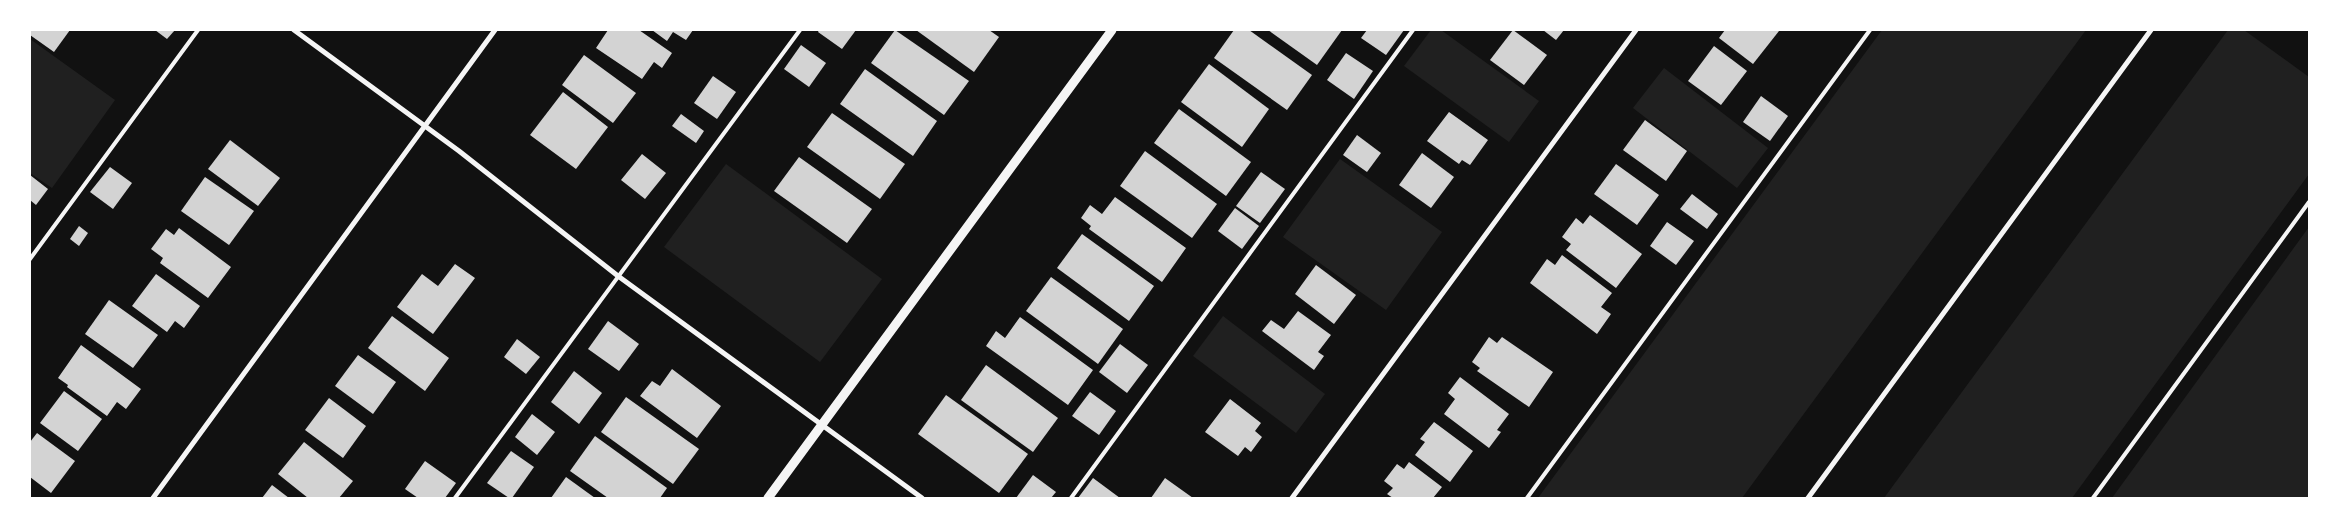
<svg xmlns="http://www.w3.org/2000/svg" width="2339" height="528" viewBox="0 0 2339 528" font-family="'Roboto Condensed',sans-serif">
<rect width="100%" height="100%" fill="#111"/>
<!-- green -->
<g fill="#202020">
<path d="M1431,30H1441L1539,101L1509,142L1404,66Z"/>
<path d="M1882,30H2086L1742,498H1538Z"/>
<path d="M2228,30H2244L2309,77V174L2072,498H1884Z"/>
<path d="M30,39L115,100L52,188L30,173Z"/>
<path d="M1664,68L1768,148L1737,188L1633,108Z"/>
<path d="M1340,159L1442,232L1386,310L1283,237Z"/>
<path d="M726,164L882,279L820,362L664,247Z"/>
<path d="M2309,227V498H2112Z"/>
<path d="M1223,316L1325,394L1296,433L1193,356Z"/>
</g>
<!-- building -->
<g fill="#d3d3d3">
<path d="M30,30H70L54,52L30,35Z"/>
<path d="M155,30H175L167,39Z"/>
<path d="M608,30H639L672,53L662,68L654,62L642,79L596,48Z"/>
<path d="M652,30H693L686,40L673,32L667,41Z"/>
<path d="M819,30H856L842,49L818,32Z"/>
<path d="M895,30L969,81L944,115L871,63Z"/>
<path d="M916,30H989L999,37L974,72Z"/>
<path d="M1234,30H1249L1312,75L1287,110L1214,58Z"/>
<path d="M1268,30H1342L1317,65Z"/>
<path d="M1367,30H1404L1386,55L1361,38Z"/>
<path d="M1513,30L1547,55L1524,85L1490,60Z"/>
<path d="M1543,30H1564L1556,40Z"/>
<path d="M1725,30H1778L1779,31L1753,64L1719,38Z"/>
<path d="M801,45L826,63L809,87L784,69Z"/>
<path d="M1714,46L1747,71L1721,105L1688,81Z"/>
<path d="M1346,53L1373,71L1354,99L1327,80Z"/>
<path d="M584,55L636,93L613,123L562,85Z"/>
<path d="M1209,64L1269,109L1242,147L1181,102Z"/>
<path d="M865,69L937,121L913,156L840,104Z"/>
<path d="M713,76L736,92L717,119L694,103Z"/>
<path d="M563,92L608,127L576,169L530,135Z"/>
<path d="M1761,96L1788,116L1770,141L1743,122Z"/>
<path d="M1179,109L1251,162L1226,196L1154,143Z"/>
<path d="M1449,112L1488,140L1470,165L1462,160L1459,164L1427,141Z"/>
<path d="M832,113L905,164L880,199L807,147Z"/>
<path d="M681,114L704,131L696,143L672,126Z"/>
<path d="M1645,120L1687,151L1666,181L1623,150Z"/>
<path d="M1357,135L1381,153L1367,172L1343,155Z"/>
<path d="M230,140L280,178L258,206L208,169Z"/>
<path d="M1145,151L1217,204L1192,238L1120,186Z"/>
<path d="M1422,153L1454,177L1431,208L1399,185Z"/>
<path d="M642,154L666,173L645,199L621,180Z"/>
<path d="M799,157L872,209L847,243L774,191Z"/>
<path d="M1616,164L1659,195L1637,225L1594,194Z"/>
<path d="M110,167L132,183L113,209L90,192Z"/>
<path d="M1261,172L1285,189L1260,223L1236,206Z"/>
<path d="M30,175L48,189L36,205L30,200Z"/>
<path d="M205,177L254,211L229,245L181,211Z"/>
<path d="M1692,194L1718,214L1707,229L1680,209Z"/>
<path d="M1115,197L1186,248L1162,282L1089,229L1091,226L1081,218L1090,205L1102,214Z"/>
<path d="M1235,208L1259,226L1242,249L1218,231Z"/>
<path d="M1590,215L1642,254L1616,288L1566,250L1571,244L1562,237L1576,218L1583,224Z"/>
<path d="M1667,222L1694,241L1676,265L1650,246Z"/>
<path d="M79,226L88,233L79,246L70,239Z"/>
<path d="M179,228L231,267L208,298L160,263L163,258L151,249L166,229L174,235Z"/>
<path d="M1082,234L1154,286L1129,321L1057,268Z"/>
<path d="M1562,255L1612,293L1601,307L1611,314L1597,334L1530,283L1547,259L1555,265Z"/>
<path d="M455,264L475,278L433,334L397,307L422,274L438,286Z"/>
<path d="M1316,265L1356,295L1334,324L1295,294Z"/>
<path d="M156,274L200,306L184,328L175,321L167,332L132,306Z"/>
<path d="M1051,277L1123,329L1098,364L1026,311Z"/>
<path d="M109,300L158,335L133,368L85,334Z"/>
<path d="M1298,311L1331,335L1318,352L1324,356L1314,370L1262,331L1271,320L1284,329Z"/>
<path d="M392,316L449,358L425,391L368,348Z"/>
<path d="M1020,317L1093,370L1068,405L986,346L996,331L1005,338Z"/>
<path d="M608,321L639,344L619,371L588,349Z"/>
<path d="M1489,337L1497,343L1502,337L1553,372L1529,407L1477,371L1480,368L1472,362Z"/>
<path d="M517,339L540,357L526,374L504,357Z"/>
<path d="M1120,344L1148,365L1127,393L1099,372Z"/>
<path d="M81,345L141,389L126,409L117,402L107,416L67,387L68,385L58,378Z"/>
<path d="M358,355L396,382L373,414L335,386Z"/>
<path d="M986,365L1058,418L1033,452L961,400Z"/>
<path d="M672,369L721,406L697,438L640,396L652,381L660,386Z"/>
<path d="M574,371L602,393L579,424L551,402Z"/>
<path d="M1460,377L1509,414L1497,430L1501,432L1489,448L1444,414L1455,399L1448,393Z"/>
<path d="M64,391L102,419L78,451L40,423Z"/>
<path d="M1090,392L1116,411L1099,435L1072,416Z"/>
<path d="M946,395L1028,454L999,493L918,434Z"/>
<path d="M626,397L699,449L673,484L601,432Z"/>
<path d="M329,398L366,426L343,458L305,430Z"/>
<path d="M1230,399L1261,423L1255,431L1262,437L1251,452L1245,447L1238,456L1205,432Z"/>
<path d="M532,414L555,432L537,455L515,437Z"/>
<path d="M1434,422L1473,451L1450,482L1415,455L1425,442L1420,439Z"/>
<path d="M37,433L75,461L51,493L30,477V442Z"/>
<path d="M595,436L667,488L660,498H608L570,471Z"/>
<path d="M304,442L353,481L339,498H308L278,474Z"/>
<path d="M511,451L534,467L512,498H509L487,483Z"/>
<path d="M425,461L456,483L445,498H418L405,489Z"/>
<path d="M1409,462L1442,487L1433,498H1393L1387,494L1393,488L1384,481L1397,464L1404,469Z"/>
<path d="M1033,475L1056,492L1051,498H1016Z"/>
<path d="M566,477L595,498H551Z"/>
<path d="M1093,478L1120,498H1078Z"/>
<path d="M1165,478L1193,498H1151Z"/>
<path d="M272,485L289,498H262Z"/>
</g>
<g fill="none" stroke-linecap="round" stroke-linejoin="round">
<!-- service -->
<g stroke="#f5f5f5" stroke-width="4">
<path d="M30,259L198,30"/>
<path d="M455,498L800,30"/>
<path d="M1071,498L1413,30"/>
<path d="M1527,498L1870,30"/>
<path d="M2093,498L2309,202"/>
</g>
<!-- minor -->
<g stroke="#f5f5f5" stroke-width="5">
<path d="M294,30L459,151L618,276L922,498"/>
<path d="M153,498L495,30"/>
<path d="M1292,498L1636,30"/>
<path d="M1808,498L2151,30"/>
</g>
<!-- tertiary -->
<path stroke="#f5f5f5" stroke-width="9" d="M768,498L1112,30"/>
</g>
<!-- border -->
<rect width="2339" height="528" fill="none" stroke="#ffffff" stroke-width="62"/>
</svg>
